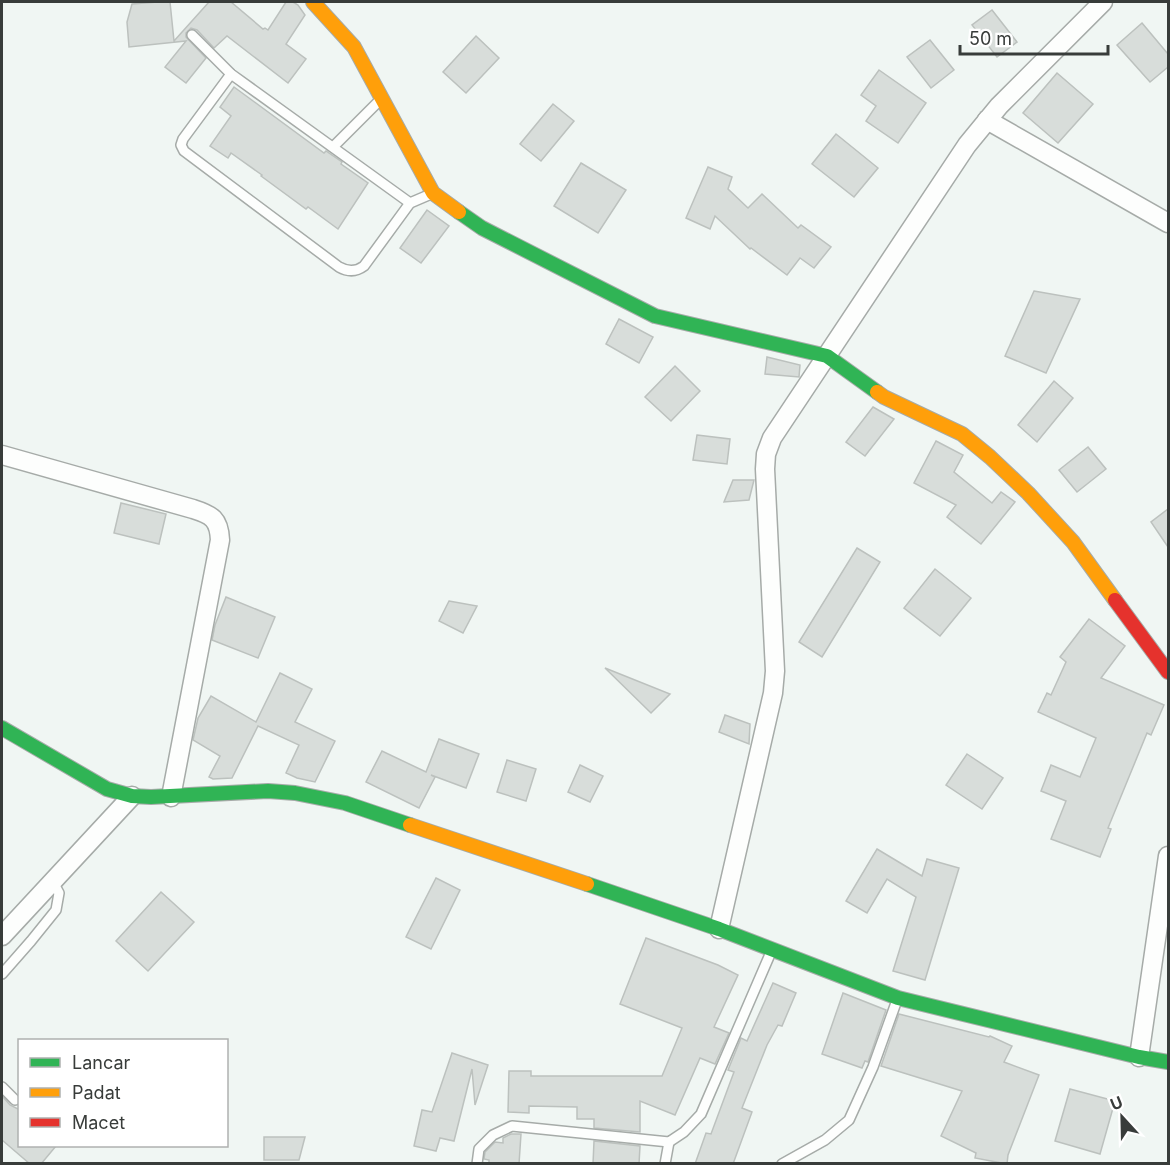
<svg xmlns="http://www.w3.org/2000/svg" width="1170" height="1165" viewBox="0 0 1170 1165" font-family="Inter,sans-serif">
<rect width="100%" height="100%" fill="#f0f6f3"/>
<!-- building -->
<g fill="#d8ddda" stroke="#bcc1be" stroke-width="1.5">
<path d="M158,2H170L174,41L209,2H231L263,29L265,28L268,30L286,2H293L298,5L305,15L286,44L306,59L288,83L227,36L214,48L197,30L191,28L186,33V37L206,58L186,83L165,67L186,41L129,47L127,22L132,4Z"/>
<path d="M992,10L1017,42L997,57L972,25Z"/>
<path d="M1142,23L1168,54V67L1150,82L1117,45Z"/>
<path d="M476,36L499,58L466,93L443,72Z"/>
<path d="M930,40L954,70L931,88L907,57Z"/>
<path d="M879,70L926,103L898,143L866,121L876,106L861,95Z"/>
<path d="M1057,73L1093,104L1058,143L1023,113Z"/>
<path d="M234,87L324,153L326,151L342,162L341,164L368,183L338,229L308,207L306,209L261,176L262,175L231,153L228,158L210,146L231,116L220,107Z"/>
<path d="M553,104L574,121L541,161L520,144Z"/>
<path d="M836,134L878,168L854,197L812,164Z"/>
<path d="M581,163L626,190L598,233L554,206Z"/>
<path d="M708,167L732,177L728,189L748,208L762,194L798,228L801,225L831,247L814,268L800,258L787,275L751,248L750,249L715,216L710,229L686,218Z"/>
<path d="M427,210L449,226L421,263L400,248Z"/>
<path d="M1034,291L1080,299L1046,373L1005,356Z"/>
<path d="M619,319L653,337L639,363L606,344Z"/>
<path d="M767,357L800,365L799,377L765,374Z"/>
<path d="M675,366L700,391L671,421L645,397Z"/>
<path d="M1054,381L1073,398L1037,442L1018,425Z"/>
<path d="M873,407L894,419L865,456L846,442Z"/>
<path d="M697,435L730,439L727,464L693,460Z"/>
<path d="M936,441L963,455L954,472L992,503L1001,492L1015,502L981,544L947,517L956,505L914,483Z"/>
<path d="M1088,447L1106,469L1077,492L1059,470Z"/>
<path d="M733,480H754L749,500L724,502Z"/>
<path d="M121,503L166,514L159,544L114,533Z"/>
<path d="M1168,509V547L1151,522Z"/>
<path d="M857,548L880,562L822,657L799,642Z"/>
<path d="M935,569L971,598L940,636L904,608Z"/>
<path d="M226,597L275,617L258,658L212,640L215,625Z"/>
<path d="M449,601L477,606L463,633L439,621Z"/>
<path d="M1089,619L1125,646L1101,678L1164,705L1151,735L1147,733L1108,828L1111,829L1100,857L1051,839L1066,801L1041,791L1051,765L1080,777L1096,738L1038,712L1047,693L1051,695L1066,662L1060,657Z"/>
<path d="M605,668L670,694L651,713Z"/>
<path d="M280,673L312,689L295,722L335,741L315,782L297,778L286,773L299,745L258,726L232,778L213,779L209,777L220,756L193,740L198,718L211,696L256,722Z"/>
<path d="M725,715L750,724L749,744L719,732Z"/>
<path d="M439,739L479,754L466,788L431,775L435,777L419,808L366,782L382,751L426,772Z"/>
<path d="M967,754L1003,778L982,809L946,785Z"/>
<path d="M507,760L536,769L526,801L497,792Z"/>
<path d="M580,765L603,776L590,802L568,792Z"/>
<path d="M877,849L922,876L927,859L959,868L925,980L893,971L916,897L887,879L867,913L846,901Z"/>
<path d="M436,878L460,890L431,949L406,937Z"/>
<path d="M161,892L194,922L148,971L116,941Z"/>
<path d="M646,938L718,965L738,975L714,1027L729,1033L715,1064L700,1058L675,1115L640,1101V1132L594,1128V1119H577V1107L529,1106V1113L508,1112L509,1071H531V1076H662L682,1028L620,1004Z"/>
<path d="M773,983L796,993L782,1026L778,1025L767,1045L742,1108L752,1112L733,1164H695L706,1133L711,1134L734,1072L728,1070L741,1038L747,1041Z"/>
<path d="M843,993L886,1010L868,1062L865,1061L862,1068L822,1054Z"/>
<path d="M899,1014L989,1037L990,1036L1012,1046L1004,1062L1039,1075L1008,1155L1007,1164L975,1158L976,1153L941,1136L962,1091L881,1066Z"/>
<path d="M452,1053L488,1065L475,1105L472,1069L454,1141L440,1138L436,1151L414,1146L422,1110L432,1112Z"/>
<path d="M1070,1089L1115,1101L1100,1154L1055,1141Z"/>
<path d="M2,1096L10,1105L20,1110V1146H56L41,1164H30L2,1140Z"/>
<path d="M511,1134H521L519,1164H489V1160L484,1159L485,1152L495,1142L503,1143V1138Z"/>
<path d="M264,1137H305L299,1160H264Z"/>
<path d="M594,1141L640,1146L639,1164H593Z"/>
</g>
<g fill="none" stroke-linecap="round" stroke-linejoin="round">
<!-- lane casing -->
<g stroke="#a6aba8" stroke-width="12">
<g id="lane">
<path d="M192,35L231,74L410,203"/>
<path d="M231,74L183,139L181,145L184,151L339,267C348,272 356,272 364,266L410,203L431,194"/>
<path d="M333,147L380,100"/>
<path d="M2,974L31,941L56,910L59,893L53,882"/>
<path d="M2,1087L15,1100"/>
<path d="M477,1164L479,1149L493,1135L512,1126L669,1142L684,1132L701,1114L771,952"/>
<path d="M665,1164L669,1142"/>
<path d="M782,1164L825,1140L849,1120L873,1067L897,1000"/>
</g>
</g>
<!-- street casing -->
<g stroke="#a6aba8" stroke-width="21">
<g id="street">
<path d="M987,120L1168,223"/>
<path d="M2,455L193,509C212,515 219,519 220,540L171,797"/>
<path d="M719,929L773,693L775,671L765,469L766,454L772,438L967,145L999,106L1103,2"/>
<path d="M2,936L132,796"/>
<path d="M1139,1057L1168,856"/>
</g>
</g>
<!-- fast casing -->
<g stroke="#a6aba8" stroke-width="16">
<g id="fast">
<path d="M459,212L482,228L655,316L827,356L877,392"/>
<path d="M2,728L107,789L132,796L151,797L268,791L295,793L345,803L410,825"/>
<path d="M587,884L719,929L898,998L1139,1057L1168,1062"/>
</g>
</g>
<!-- slow casing -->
<g stroke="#a6aba8" stroke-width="16">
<g id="slow">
<path d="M313,2L354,47L433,193L459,212"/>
<path d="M877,392L884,397L962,434L990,457L1028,493L1073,542L1115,600"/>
<path d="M410,825L587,884"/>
</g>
</g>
<!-- jam casing -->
<g stroke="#a6aba8" stroke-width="16">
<path id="jam" d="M1115,600L1168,672"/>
</g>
<!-- lane -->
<use href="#lane" stroke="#fdfefd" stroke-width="9"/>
<!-- street -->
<use href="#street" stroke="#fdfefd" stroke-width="18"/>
<!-- fast -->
<use href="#fast" stroke="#30b455" stroke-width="14"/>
<!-- slow -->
<use href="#slow" stroke="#ff9f0a" stroke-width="14"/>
<!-- jam -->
<use href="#jam" stroke="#e5322d" stroke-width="14"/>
</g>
<!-- border -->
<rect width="1170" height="1165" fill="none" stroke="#383c3a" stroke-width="6"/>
<!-- legend -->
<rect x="18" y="1039" width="210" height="108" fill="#ffffff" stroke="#afb1b0" stroke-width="1.5"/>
<rect x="30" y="1058" width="30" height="9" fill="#30b455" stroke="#afb1b0" stroke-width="1.5"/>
<text x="72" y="1069" font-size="18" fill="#383c3a">Lancar</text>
<rect x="30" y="1088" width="30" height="9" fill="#ff9f0a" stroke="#afb1b0" stroke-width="1.5"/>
<text x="72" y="1099" font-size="18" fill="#383c3a">Padat</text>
<rect x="30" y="1118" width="30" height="9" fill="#e5322d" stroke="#afb1b0" stroke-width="1.5"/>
<text x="72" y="1129" font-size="18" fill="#383c3a">Macet</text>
<!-- north arrow -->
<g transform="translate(1122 1117) rotate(338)" stroke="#ffffff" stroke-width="4.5" paint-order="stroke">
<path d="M0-4.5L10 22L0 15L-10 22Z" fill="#383c3a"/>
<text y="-9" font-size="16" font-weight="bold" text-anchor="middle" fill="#383c3a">U</text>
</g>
<!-- scale -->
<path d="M960 45v9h148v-9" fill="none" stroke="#383c3a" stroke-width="3"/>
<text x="969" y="45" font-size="18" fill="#383c3a" stroke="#ffffff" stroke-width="4.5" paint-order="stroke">50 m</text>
</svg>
